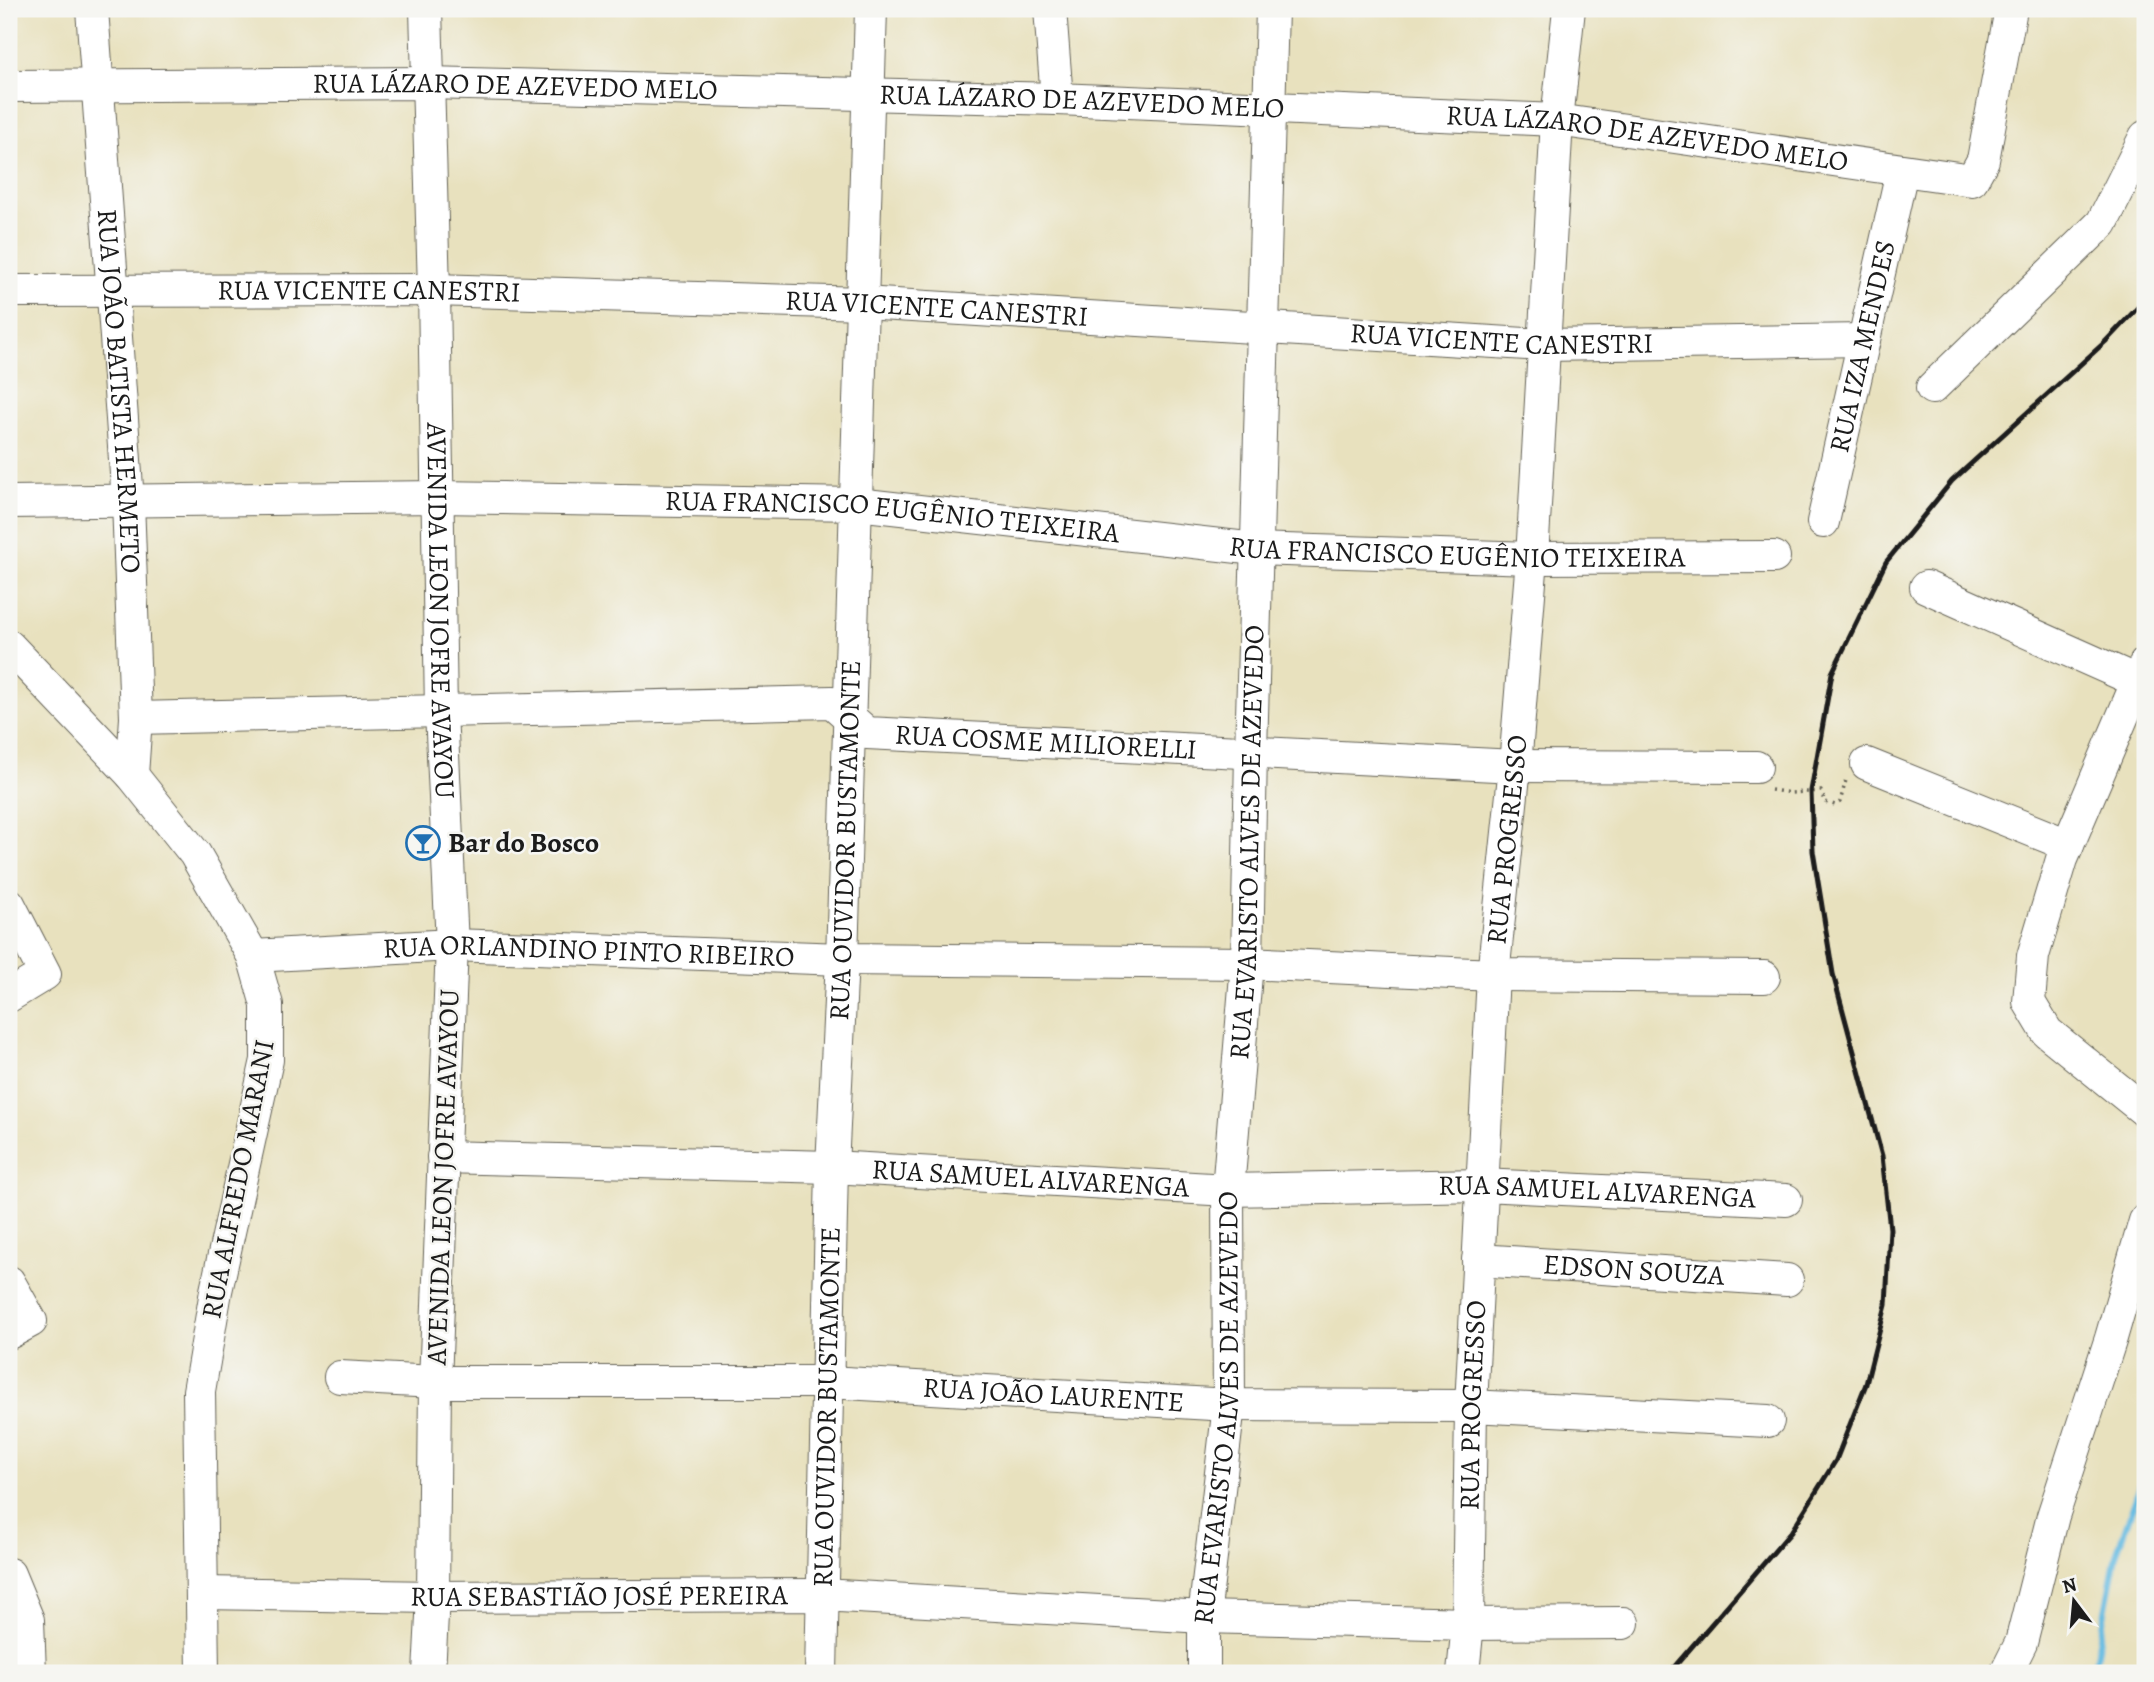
<svg xmlns="http://www.w3.org/2000/svg" width="2154" height="1682" viewBox="0 0 2154 1682" font-family="Alegreya,serif">
<rect width="100%" height="100%" fill="#f6f6f2"/>
<filter id="ink" filterUnits="userSpaceOnUse"><feTurbulence type="fractalNoise" baseFrequency=".0143" numOctaves="2"/><feDisplacementMap in="SourceGraphic" scale="14" xChannelSelector="R" yChannelSelector="G"/><feConvolveMatrix kernelMatrix="1 2 1 2 8 2 1 2 1" color-interpolation-filters="sRGB"/></filter>
<filter id="wash" filterUnits="userSpaceOnUse"><feTurbulence type="fractalNoise" baseFrequency=".00686" numOctaves="4" result="noise"/><feDisplacementMap in="SourceGraphic" scale="28" xChannelSelector="R" yChannelSelector="G"/><feGaussianBlur stdDeviation="1.57" result="paint"/><feColorMatrix in="noise" values="0 0 0 0 0 0 0 0 0 0 0 0 0 0 0 0 0 1.4 0 .05"/><feComposite in="paint" operator="in"/></filter>
<g filter="url(#wash)">
<rect width="100%" height="100%" fill="#e8e1be"/>
<g fill="none" stroke-linecap="round" stroke-linejoin="round">
<!-- stream -->
<path stroke="#65bbe2" stroke-width="6" d="M2093,1673L2116,1555L2145,1472"/>
</g>
</g>
<g filter="url(#ink)">
<g fill="none" stroke-linecap="round" stroke-linejoin="round">
<!-- minor casing -->
<g stroke="#636155" stroke-width="34">
<g id="minor">
<path id="s1" d="M92,9L128,501L136,718L132,775"/>
<path id="s2" d="M426,9L434,290L441,712L452,945L435,1382L433,1597L429,1673"/>
<path d="M1050,9L1057,99"/>
<path id="s3" d="M9,86L428,83L1057,99L1557,120L1972,180L1983,160L2011,9"/>
<path id="s4" d="M9,291L434,290L863,303L1543,345L1864,340"/>
<path d="M1932,388L2102,223L2145,137"/>
<path id="s5" d="M9,502L438,497L857,504L1256,549L1532,558L1774,557"/>
<path id="s6" d="M1823,522L1902,171"/>
<path d="M1926,587L2137,681"/>
<path d="M9,646L132,775L195,854L253,956L267,1005V1060L216,1291L199,1391L203,1673"/>
<path d="M2145,664L2062,859L2033,956L2029,1002L2047,1032L2145,1111"/>
<path id="s7" d="M136,718L832,702L867,733L1515,766L1756,767"/>
<path d="M1867,764L2068,845"/>
<path d="M9,904L45,974L9,996"/>
<path id="s8" d="M253,956L452,945L842,959L1247,963L1493,975L1764,977"/>
<path id="s9" d="M443,1157L832,1167L1228,1190L1482,1185L1786,1200"/>
<path id="s10" d="M1478,1260L1787,1280"/>
<path d="M9,1282L31,1321L9,1333"/>
<path id="s11" d="M340,1377L435,1382H828L1229,1405L1471,1406L1768,1421"/>
<path d="M9,1574L28,1620L30,1673"/>
<path id="s12" d="M203,1593L433,1597L822,1595L1204,1617L1468,1624L1623,1623"/>
<path id="s13" d="M821,1673L832,1167L842,959L871,9"/>
<path id="s14" d="M1204,1673V1617L1229,1405L1228,1190L1247,963L1251,752L1272,9"/>
<path id="s15" d="M1463,1673L1468,1624L1471,1406L1493,975L1515,766L1532,558L1557,120L1569,9"/>
<path d="M2006,1673L2021,1643L2053,1516L2111,1338L2145,1221"/>
</g>
</g>
<!-- path -->
<path stroke="#636155" stroke-width="3.5" stroke-dasharray="2 5" stroke-linecap="butt" d="M1771,790L1791,793L1821,791L1825,802L1835,805L1840,802L1846,780"/>
<!-- minor -->
<use href="#minor" stroke="#fff" stroke-width="32"/>
<!-- rail -->
<path stroke="#1c1c1c" stroke-width="5" d="M1669,1673L1791,1532L1836,1460L1866,1384L1886,1305L1890,1229L1882,1156L1833,974L1813,851L1811,791L1832,673L1886,562L1952,481L2105,342L2145,300"/>
</g>
</g>
<!-- icons -->
<defs>
<g id="bar-ring" transform="scale(1.75)"><circle r="9.5" fill="#f6f6f2" stroke="#1f6fb2" stroke-width="1.5"/><path d="M-6-5H6L.8 .8V4.5H3.5V6h-7V4.5H-.8V.8Z" fill="#1f6fb2"/></g>
</defs>
<g fill-rule="evenodd">
<use href="#bar-ring" x="423" y="843"/>
</g>
<g text-anchor="middle" dominant-baseline="central" stroke-width="5" stroke-linejoin="round" paint-order="stroke">
<!-- street labels -->
<g font-size="28" fill="#1c1c1c" stroke="#f6f6f2">
<text stroke="none"><textPath href="#s3" startOffset="506">RUA LÁZARO DE AZEVEDO MELO</textPath></text>
<text stroke="none"><textPath href="#s3" startOffset="1073">RUA LÁZARO DE AZEVEDO MELO</textPath></text>
<text stroke="none"><textPath href="#s3" startOffset="1640">RUA LÁZARO DE AZEVEDO MELO</textPath></text>
<text stroke="none"><textPath href="#s4" startOffset="360">RUA VICENTE CANESTRI</textPath></text>
<text stroke="none"><textPath href="#s4" startOffset="928">RUA VICENTE CANESTRI</textPath></text>
<text stroke="none"><textPath href="#s4" startOffset="1494">RUA VICENTE CANESTRI</textPath></text>
<text stroke="none"><textPath href="#s6" startOffset="180">RUA IZA MENDES</textPath></text>
<text stroke="none"><textPath href="#s1" startOffset="383">RUA JOÃO BATISTA HERMETO</textPath></text>
<text stroke="none"><textPath href="#s5" startOffset="884">RUA FRANCISCO EUGÊNIO TEIXEIRA</textPath></text>
<text stroke="none"><textPath href="#s5" startOffset="1451">RUA FRANCISCO EUGÊNIO TEIXEIRA</textPath></text>
<text stroke="none"><textPath href="#s2" startOffset="602">AVENIDA LEON JOFRE AVAYOU</textPath></text>
<text stroke="none"><textPath href="#s7" startOffset="922">RUA COSME MILIORELLI</textPath></text>
<text stroke="none"><textPath href="#s15" startOffset="835">RUA PROGRESSO</textPath></text>
<text stroke="none"><textPath href="#s13" startOffset="833">RUA OUVIDOR BUSTAMONTE</textPath></text>
<text stroke="none"><textPath href="#s14" startOffset="833">RUA EVARISTO ALVES DE AZEVEDO</textPath></text>
<text stroke="none"><textPath href="#s8" startOffset="336">RUA ORLANDINO PINTO RIBEIRO</textPath></text>
<text transform="translate(443 1177) rotate(-88)">AVENIDA LEON JOFRE AVAYOU</text>
<text stroke="none"><textPath href="#s9" startOffset="588">RUA SAMUEL ALVARENGA</textPath></text>
<text transform="translate(238 1179) rotate(-79)">RUA ALFREDO MARANI</text>
<text stroke="none"><textPath href="#s9" startOffset="1155">RUA SAMUEL ALVARENGA</textPath></text>
<text stroke="none"><textPath href="#s10" startOffset="156">EDSON SOUZA</textPath></text>
<text stroke="none"><textPath href="#s11" startOffset="714">RUA JOÃO LAURENTE</textPath></text>
<text stroke="none"><textPath href="#s15" startOffset="268">RUA PROGRESSO</textPath></text>
<text stroke="none"><textPath href="#s14" startOffset="266">RUA EVARISTO ALVES DE AZEVEDO</textPath></text>
<text stroke="none"><textPath href="#s13" startOffset="266">RUA OUVIDOR BUSTAMONTE</textPath></text>
<text stroke="none"><textPath href="#s12" startOffset="396">RUA SEBASTIÃO JOSÉ PEREIRA</textPath></text>
</g>
<!-- poi labels -->
<g font-size="28" font-weight="bold" fill="#1c1c1c" stroke="#f6f6f2" text-anchor="start">
<text x="448" y="843">Bar do Bosco</text>
</g>
</g>
<!-- margin -->
<rect width="2154" height="1682" fill="none" stroke="#f6f6f2" stroke-width="35"/>
<!-- north arrow -->
<g transform="translate(2074 1601) rotate(344)" stroke="#f6f6f2" stroke-width="5" paint-order="stroke">
<path d="M0-5L12 26L0 18L-12 26Z" fill="#1c1c1c"/>
<text y="-10" font-size="19" font-weight="bold" text-anchor="middle" fill="#1c1c1c">N</text>
</g>
</svg>
